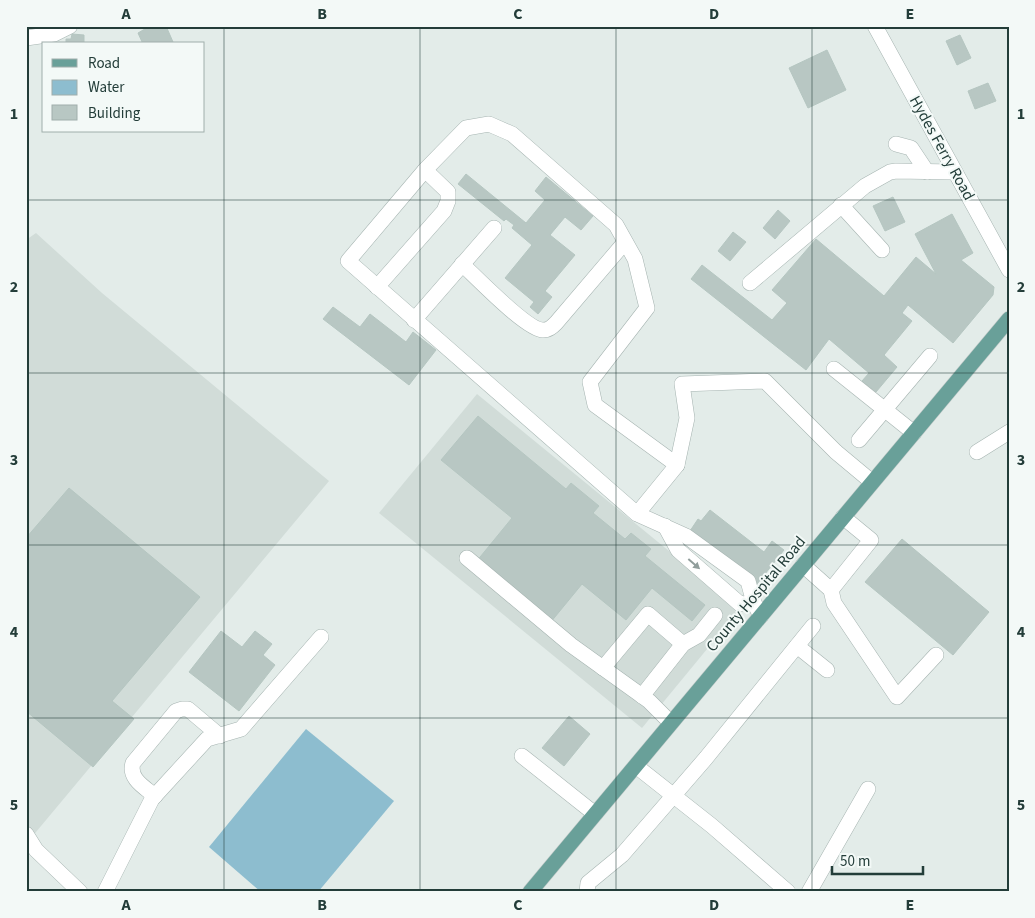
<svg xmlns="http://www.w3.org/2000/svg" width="1035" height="918" viewBox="0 0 1035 918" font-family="'Source Sans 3',sans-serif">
<rect width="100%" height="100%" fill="#e3ece9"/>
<!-- built -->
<g fill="#d1dcd8">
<path d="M36,233L102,293L329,481L26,844V240Z"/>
<path d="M477,394L740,609L642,728L379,513Z"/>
</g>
<!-- water -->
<path fill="#8dbdcf" d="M306,729L394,801L318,892H261L209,847Z"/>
<!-- building -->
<g fill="#b8c7c3" stroke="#b5c6c1">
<path d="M150,26H166L173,42L168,44H143L138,33Z"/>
<path d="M72,34L84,35V44H66V39H71Z"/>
<path d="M960,35L971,58L957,65L946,41Z"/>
<path d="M827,50L846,90L808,108L789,68Z"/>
<path d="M988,83L996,101L975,109L968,91Z"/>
<path d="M466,174L526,223L545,200L535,191L546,177L593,216L581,230L565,217L550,235L575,255L545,291L552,297L538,314L530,307L534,302L505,278L532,245L512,228L514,225L506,219L504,221L458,184Z"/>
<path d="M893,197L905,222L885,231L873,206Z"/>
<path d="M778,210L790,221L775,239L763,228Z"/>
<path d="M952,214L973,253L961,260L994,287L993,295L953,343L908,305L902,313L912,321L884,355L897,367L876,392L862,381L869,373L829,339L806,370L691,279L702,265L772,320L787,303L772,290L816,239L884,296L916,257L936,274L915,234Z"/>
<path d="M733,232L746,242L730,261L718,251Z"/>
<path d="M333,307L360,327L370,314L406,342L413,332L436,350L409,385L323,319Z"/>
<path d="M478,416L566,489L571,483L599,506L593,513L625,539L631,533L651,549L645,556L705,605L692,621L652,588L626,620L582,584L550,623L476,562L512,518L441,460Z"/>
<path d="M69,488L200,597L112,701L134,719L93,767L26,711V538Z"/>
<path d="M710,510L764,552L772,541L784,550L757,584L690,531L698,519L701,521Z"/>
<path d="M902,539L989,612L953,655L865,582Z"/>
<path d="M221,631L242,647L255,631L272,644L263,655L275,665L239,711L189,672Z"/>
<path d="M569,716L590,734L564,766L542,748Z"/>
</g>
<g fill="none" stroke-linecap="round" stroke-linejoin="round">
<!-- minor casing -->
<g stroke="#a6b4b1" stroke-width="16">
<g id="minor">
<path d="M875,26L1009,270"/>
<path d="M26,38L54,34L70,26"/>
<path d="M896,144L911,148L927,172"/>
<path d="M841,205L882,250"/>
<path d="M462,264C476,277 527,330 543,330C549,330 552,327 556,323L625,242"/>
<path d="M750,283L865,186L890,172L896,171L954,172"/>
<path d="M377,287L444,211L448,201V192L425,170"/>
<path d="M414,320L494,228"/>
<path d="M834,369L914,433"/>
<path d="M859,440L930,356"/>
<path d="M977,452L1009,432"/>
<path d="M677,465L687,418L682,384L765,381L836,452L872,482"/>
<path d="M637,514L677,465L595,405L590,382L647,308L635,259L616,225L512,134L489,124L466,128L425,170L348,261L637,514L686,536L748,581L754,603L761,616"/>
<path d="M665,526L678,550L740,604L754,603"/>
<path d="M467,558L571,645L649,701L671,723"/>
<path d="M803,565L831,590L871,540L843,517"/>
<path d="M831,590L834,603L897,697L936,655"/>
<path d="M797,646L827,670"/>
<path d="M603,668L648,614L683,644"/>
<path d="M642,696L683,644L699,635L715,615"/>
<path d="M522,756L595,814"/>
<path d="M636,766L712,826L788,892"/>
<path d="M155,796C144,787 128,778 133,763L176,711L182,709H188L220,736"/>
<path d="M26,834L36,850L80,892"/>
<path d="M105,892L152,799L207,739L241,729L321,637"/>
<path d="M587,892L588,883L622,855L706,758L813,626"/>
<path d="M809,892L868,789"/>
</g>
</g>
<!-- major casing -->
<g stroke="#c1c9c8" stroke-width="16">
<path id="major" d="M530,892L1009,319"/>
</g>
<!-- minor -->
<use href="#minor" stroke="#fff" stroke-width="15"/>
<!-- major -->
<use href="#major" stroke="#69a099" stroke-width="15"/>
</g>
<!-- one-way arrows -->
<defs><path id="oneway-solid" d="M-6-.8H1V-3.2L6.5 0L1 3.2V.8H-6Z" transform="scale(1.25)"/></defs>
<use fill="#919e9c" href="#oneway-solid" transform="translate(694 564) rotate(41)"/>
<!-- grid -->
<path fill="none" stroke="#233d39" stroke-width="1" stroke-opacity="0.55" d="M224,26V892M420,26V892M616,26V892M812,26V892M26,200H1009M26,373H1009M26,545H1009M26,718H1009"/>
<g text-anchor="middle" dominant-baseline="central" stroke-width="4" stroke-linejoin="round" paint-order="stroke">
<!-- street labels -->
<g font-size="16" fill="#233d39" stroke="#f3f9f7">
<text transform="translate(942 148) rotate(61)">Hydes Ferry Road</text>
<text transform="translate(756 594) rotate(-50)">County Hospital Road</text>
</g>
</g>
<!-- border -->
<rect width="1035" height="918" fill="none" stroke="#f3f9f7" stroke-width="55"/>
<!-- legend -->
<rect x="42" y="42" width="162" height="90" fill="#f3f9f7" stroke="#a0aeab"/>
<rect x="52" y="59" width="25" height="8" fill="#69a099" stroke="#a0aeab"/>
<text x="88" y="68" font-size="15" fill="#233d39">Road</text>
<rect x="52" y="80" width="25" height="15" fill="#8dbdcf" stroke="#a0aeab"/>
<text x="88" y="92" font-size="15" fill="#233d39">Water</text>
<rect x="52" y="105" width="25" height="15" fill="#b8c7c3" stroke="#a0aeab"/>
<text x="88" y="118" font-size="15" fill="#233d39">Building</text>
<!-- scale -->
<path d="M832 866v8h91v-8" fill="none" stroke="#233d39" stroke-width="2.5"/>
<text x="840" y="866" font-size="15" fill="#233d39" stroke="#f3f9f7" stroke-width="4" paint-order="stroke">50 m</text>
<rect x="28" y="28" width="980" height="862" fill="none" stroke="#233d39" stroke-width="2"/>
<g font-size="16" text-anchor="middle" font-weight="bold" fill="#233d39">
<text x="126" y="19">A</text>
<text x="322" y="19">B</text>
<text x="518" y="19">C</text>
<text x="714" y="19">D</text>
<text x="910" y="19">E</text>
<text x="14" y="119">1</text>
<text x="1021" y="119">1</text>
<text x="14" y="292">2</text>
<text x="1021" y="292">2</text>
<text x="14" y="465">3</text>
<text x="1021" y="465">3</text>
<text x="14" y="637">4</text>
<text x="1021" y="637">4</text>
<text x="14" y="810">5</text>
<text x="1021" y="810">5</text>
<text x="126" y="910">A</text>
<text x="322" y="910">B</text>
<text x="518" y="910">C</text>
<text x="714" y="910">D</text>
<text x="910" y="910">E</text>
</g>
</svg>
